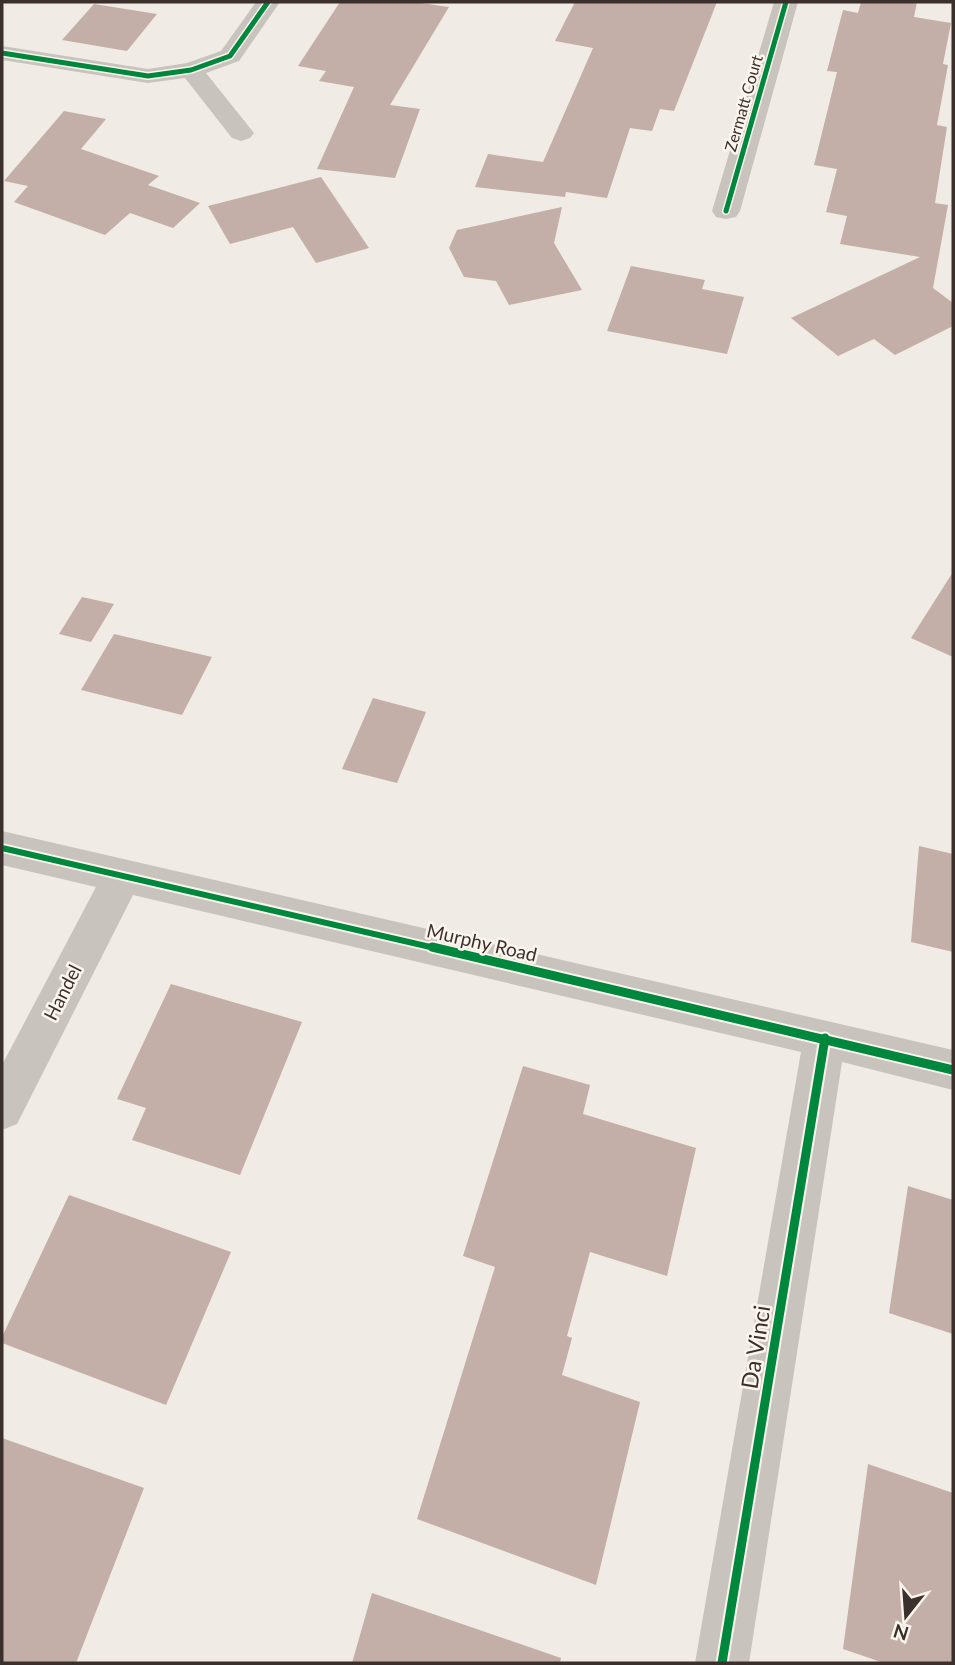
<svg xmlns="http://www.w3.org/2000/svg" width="955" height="1665" viewBox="0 0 955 1665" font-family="Lato,sans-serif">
<rect width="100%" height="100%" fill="#f0ebe5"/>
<!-- building -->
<g fill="#c3afa7">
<path d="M340,2H414L449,7L390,105L420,109L395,178L317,169L354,87L319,81L326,71L298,66Z"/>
<path d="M575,2H717L674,111L660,109L652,131L630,128L607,198L566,192L565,197L475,187L488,154L543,162L593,48L555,41Z"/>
<path d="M861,2H917L914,17L951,23L943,64L948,65L937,125L947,127L935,203L948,205L933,288L953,303V326L895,355L874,339L838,356L791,318L920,257L840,244L847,216L826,212L837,169L814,165L837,72L827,71L843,10L858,13Z"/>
<path d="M94,4L157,14L127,51L62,40Z"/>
<path d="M64,111L106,119L81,149L159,176L148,185L200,203L173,228L130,213L105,235L14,202L28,186L4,181Z"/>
<path d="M321,177L369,248L316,263L293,227L230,244L208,206Z"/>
<path d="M562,207L554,243L582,290L509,305L496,281L464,277L449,248L457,230Z"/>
<path d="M631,266L705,280L702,289L744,297L727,354L607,331Z"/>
<path d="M953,572V657L911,638Z"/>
<path d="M82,597L114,604L91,642L59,634Z"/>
<path d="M114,634L212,657L182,715L81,690Z"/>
<path d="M373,698L426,712L397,783L342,769Z"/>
<path d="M919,846L953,854V952L911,942Z"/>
<path d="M171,984L302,1022L240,1175L132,1140L146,1108L117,1099Z"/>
<path d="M523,1066L590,1085L583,1114L696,1148L667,1276L590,1252L567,1336L572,1338L562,1375L640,1402L596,1585L417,1519L495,1267L463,1256Z"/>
<path d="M908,1186L953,1200V1334L889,1313Z"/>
<path d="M69,1195L231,1252L166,1405L2,1343V1337Z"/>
<path d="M2,1438L144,1488L76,1663H2Z"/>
<path d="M868,1464L953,1493V1663H884L843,1649Z"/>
<path d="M372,1593L561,1658L560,1663H352Z"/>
</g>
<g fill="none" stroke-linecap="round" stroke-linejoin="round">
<!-- minor -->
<g fill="#c9c3be" fill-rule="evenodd">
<path d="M256,2H280L239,61L206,73L254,133L250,138L241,141L232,138L185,78L148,83L2,60V46L148,69L187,63L221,51Z"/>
<path d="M774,2H798L740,211L736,217L726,219L716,217L712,211Z"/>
<path d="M2,831L953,1050V1090L842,1062L749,1663H695L801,1052L133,895L17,1124L2,1130V1065L96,887L2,865Z"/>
</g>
<!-- cycleway-far2 casing -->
<g stroke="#fbf5ee" stroke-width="8">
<g id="cycleway-far2">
<path d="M2,53L148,76L191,70L230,56L268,2"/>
<path d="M726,211L786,2"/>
</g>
</g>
<!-- cycleway-far1 casing -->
<g stroke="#fbf5ee" stroke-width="10">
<path id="cycleway-far1" d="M2,848L439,949"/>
</g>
<!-- cycleway casing -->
<g stroke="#fbf5ee" stroke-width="13">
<g id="cycleway">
<path d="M432,947L953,1070"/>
<path d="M722,1663L825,1038"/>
</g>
</g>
<!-- cycleway-far2 -->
<use href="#cycleway-far2" stroke="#00873e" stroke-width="5"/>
<!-- cycleway-far1 -->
<use href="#cycleway-far1" stroke="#00873e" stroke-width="6"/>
<!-- cycleway -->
<use href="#cycleway" stroke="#00873e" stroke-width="9"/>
</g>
<g text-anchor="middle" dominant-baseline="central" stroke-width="5" stroke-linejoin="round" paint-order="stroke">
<!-- far-street labels -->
<g font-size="16" fill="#3b302b" stroke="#fbf5ee">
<text transform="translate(743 103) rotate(-74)">Zermatt Court</text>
</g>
<!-- street labels -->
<g font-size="19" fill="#3b302b" stroke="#fbf5ee">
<text transform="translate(482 942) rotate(13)">Murphy Road</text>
<text transform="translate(62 992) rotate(-63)">Handel</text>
</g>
<!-- near-street labels -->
<g font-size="23" fill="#3b302b" stroke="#fbf5ee">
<text transform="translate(755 1347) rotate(-81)">Da Vinci</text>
</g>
</g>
<!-- border -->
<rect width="955" height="1665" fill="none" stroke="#3b302b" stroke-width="7"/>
<!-- north arrow -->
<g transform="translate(906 1616) rotate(197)" stroke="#fbf5ee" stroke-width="5" paint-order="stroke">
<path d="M0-5L12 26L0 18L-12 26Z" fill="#3b302b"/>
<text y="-10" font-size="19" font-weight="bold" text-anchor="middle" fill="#3b302b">N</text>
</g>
</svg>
